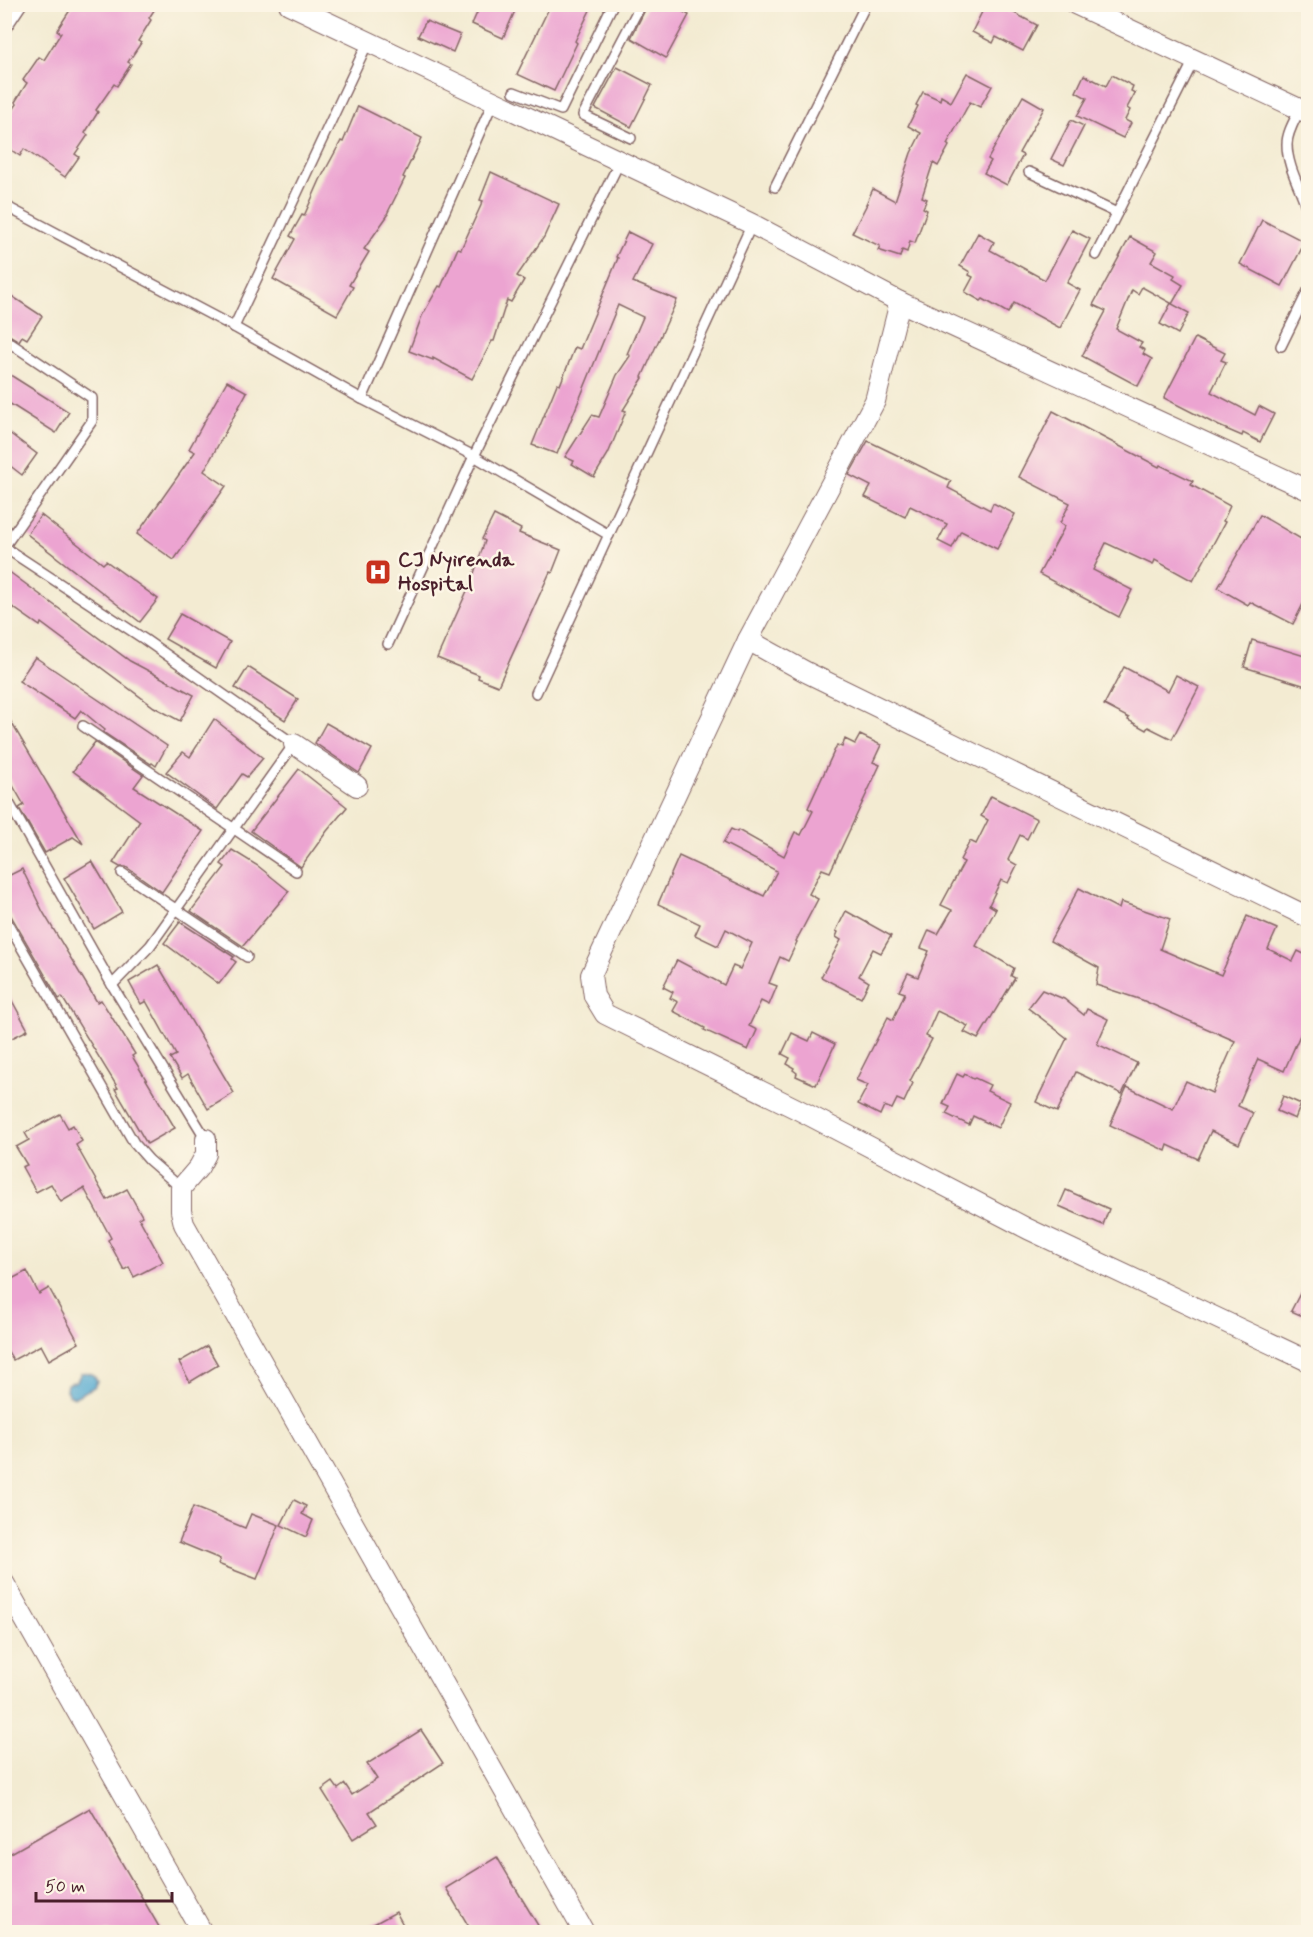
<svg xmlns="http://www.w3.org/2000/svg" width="1313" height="1937" viewBox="0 0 1313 1937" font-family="Mynerve,sans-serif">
<rect width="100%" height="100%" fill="#fcf5e5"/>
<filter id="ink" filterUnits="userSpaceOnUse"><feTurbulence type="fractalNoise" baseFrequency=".0167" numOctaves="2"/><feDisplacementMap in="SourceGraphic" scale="12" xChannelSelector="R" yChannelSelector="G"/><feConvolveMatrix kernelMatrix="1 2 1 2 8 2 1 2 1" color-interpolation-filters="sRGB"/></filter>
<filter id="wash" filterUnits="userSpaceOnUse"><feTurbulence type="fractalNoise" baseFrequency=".008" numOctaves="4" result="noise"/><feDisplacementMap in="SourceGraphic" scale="24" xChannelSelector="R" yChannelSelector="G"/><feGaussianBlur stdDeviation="1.35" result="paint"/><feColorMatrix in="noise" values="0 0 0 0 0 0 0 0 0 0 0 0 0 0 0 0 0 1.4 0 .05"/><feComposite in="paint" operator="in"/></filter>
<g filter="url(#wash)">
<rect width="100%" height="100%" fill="#f3ebd2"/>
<!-- water -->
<path fill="#54aad1" stroke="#4f647e" stroke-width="1.5" d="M81,1373C89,1371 94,1374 97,1381L94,1387L75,1397L69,1395L66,1390L67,1384L77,1381Z"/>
<g id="blocks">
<!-- building -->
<g fill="#eca4d1">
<path d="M74,4H158L149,18L151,20L138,41L141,43L128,62L131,64L117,86L114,84L96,110L98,112L85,133L88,135L75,154L79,157L65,177L24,149L20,156L4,145V123L17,104L15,102L27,83L23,80L39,57L44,60L61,33L57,30Z"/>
<path d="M481,4H518L503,38L472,24Z"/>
<path d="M551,4H593L575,41L577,43L554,91L517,74Z"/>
<path d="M648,4H669L689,15L666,58L631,38Z"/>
<path d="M986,4H997L1037,25L1023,51L996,37L993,43L972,32Z"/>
<path d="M426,21L460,35L453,52L418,36Z"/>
<path d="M617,67L652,85L631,127L595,108Z"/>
<path d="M967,73L992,86L980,107L970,102L947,144L949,146L938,166L933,163L922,197L927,199L923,208L927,210L915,243L910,241L907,252L902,250L900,257L878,250L880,246L852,233L867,204H866L873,189L895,201L911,153L921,133L908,126L918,106L916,105L923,92L940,100L941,96L951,102Z"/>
<path d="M1084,75L1106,86L1112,75L1133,86L1131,91L1135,93L1127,108L1130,110L1125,120L1131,123L1123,138L1077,116L1087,98L1076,92Z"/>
<path d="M1023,96L1044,108L1019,153L1023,155L1007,185L984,173L991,161L988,159Z"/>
<path d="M358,106L422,138L403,177L405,178L387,214L388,215L364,249L369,252L349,285L353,287L337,315L273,279L295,239L290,236L302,215L304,216L320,180L341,141L343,142Z"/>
<path d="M1071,120L1084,126L1064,165L1051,159Z"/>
<path d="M491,172L559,204L544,237L517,276L524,280L511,302L507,300L494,341H492L472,379L433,358V360L409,351L422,316L439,286L441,287L458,248L461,249L483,201L480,200Z"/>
<path d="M1262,220L1305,242L1282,286L1240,264Z"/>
<path d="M1072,230L1090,239L1067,283L1080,290L1060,328L1014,303L1008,313L983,299L981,301L965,292L973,277L969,275L970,272L960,266L978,233L994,242L990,250L1045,280Z"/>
<path d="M628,232L652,244L633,282L677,300L642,377L643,378L623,410L626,411L608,454L594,477L572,464L574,461L565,457L592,415L599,417L617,375L630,356L627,354L643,317L618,305L557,454L532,445L557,384L560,385L575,347L580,349L618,258L616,257Z"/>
<path d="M1130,237L1157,252L1151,262L1175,275L1173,279L1183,285L1172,304L1189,313L1178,334L1160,324L1171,303L1142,287L1138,294L1132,290L1116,329L1142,343L1139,347L1145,350L1143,354L1152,359L1138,386L1082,356L1106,311L1093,305Z"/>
<path d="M4,291L42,316L27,339L22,336L19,341L4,332Z"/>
<path d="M1195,338L1225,353L1221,360L1226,362L1211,392L1255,415L1259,406L1274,414L1260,442L1243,433L1242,436L1219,426L1164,398Z"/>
<path d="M4,371L69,412L56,433L4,400Z"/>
<path d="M227,381L247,392L204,471L226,486L174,560L137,534L195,452L189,449Z"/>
<path d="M1053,411L1159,467L1160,465L1193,481L1191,485L1230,506L1223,521L1225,522L1193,581L1155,560L1153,565L1106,543L1093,570L1132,590L1119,617L1039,574L1065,526L1060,523L1070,503L1019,477Z"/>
<path d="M4,429L37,454L22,475L4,461Z"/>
<path d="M868,441L951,481L948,488L990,510L993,503L1015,514L997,549L961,531L952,548L938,541L947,524L910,506L905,517L865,497L871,486L849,475Z"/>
<path d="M41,515L103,564L106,561L158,599L140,622L27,534Z"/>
<path d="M494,515L521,529L519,533L561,550L552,573L550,572L498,686L478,678L479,675L437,658L471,582L485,541L482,539Z"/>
<path d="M1260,515L1308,543V594L1293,624L1250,602L1248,605L1218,588Z"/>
<path d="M4,568L130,661L194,695L180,721L154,707L41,623L40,626L4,601Z"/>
<path d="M180,614L230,642L216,668L165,639Z"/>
<path d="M1252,640L1308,657V677L1306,686L1244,667Z"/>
<path d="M35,657L167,746L156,766L152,763L151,764L103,732L105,730L81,710L75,718L19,681Z"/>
<path d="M248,667L298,699L285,720L235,688Z"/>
<path d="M1124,667L1168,691L1176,675L1199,687L1172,739L1148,727L1146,730L1128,720L1129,718L1104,705Z"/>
<path d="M4,710L54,795L83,844L73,837L45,853L19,808L24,805L4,770Z"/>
<path d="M214,719L263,758L247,777L242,774L217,809L166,772L183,752L190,757Z"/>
<path d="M326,723L372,749L359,773L315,743Z"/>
<path d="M860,735L881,745L873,762L880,765L830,872L822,869L809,894L818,899L796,941L797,942L788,961L780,957L769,983L777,986L769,1005L761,1001L749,1026L757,1030L748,1050L704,1030L705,1028L673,1011L678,1002L670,998L673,992L663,987L677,960L724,985L733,966L740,969L752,943L726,929L718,946L695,935L700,924L658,904L679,856L764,896L777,871L723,843L731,829L737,832L738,830L784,856L795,832L801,835L813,811L808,808L837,745L842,747L845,739L855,744Z"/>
<path d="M95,742L143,775L134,787L203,831L162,892L126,867H120L113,863L140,821L73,771Z"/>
<path d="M299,769L347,807L327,831L301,867L251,831Z"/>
<path d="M991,796L1037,819L1027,839L1020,835L1008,860L1017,865L1008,883L1001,880L989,905L996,909L976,946L1014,968L1011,976L1015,978L978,1039L964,1032L968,1026L937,1011L926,1036L932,1039L910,1081L913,1083L904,1102L897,1099L892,1109L884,1106L880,1115L858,1104L868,1085L856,1080L888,1017L893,1020L905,993L899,991L908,973L918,977L929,951L921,948L929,930L938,934L952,910L941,905L964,862L960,860L970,841L976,844L988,820L981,816Z"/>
<path d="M232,850L258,866L289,891L243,946L191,911L225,867L221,864Z"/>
<path d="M92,861L122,912L94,929L64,878Z"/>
<path d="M22,869L43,912L97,1002L101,1000L135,1054L132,1056L175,1128L147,1144L115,1089L118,1088L62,997L59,999L10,914L4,909V878Z"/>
<path d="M1079,888L1119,909L1121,902L1170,919L1160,949L1221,975L1247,916L1277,929L1268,949L1293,961L1298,951L1308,956V1017L1284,1071L1258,1059L1238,1106L1253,1113L1239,1144L1211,1131L1198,1159L1168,1145L1166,1151L1110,1125L1127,1087L1173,1109L1186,1081L1212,1093L1235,1041L1142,1000L1096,985L1099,968L1050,941Z"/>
<path d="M846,911L891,936L881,953L873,949L859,976L869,982L861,998L821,977L841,940L836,937L838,932L836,931Z"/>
<path d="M180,922L234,957L232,959L236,962L219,984L164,943Z"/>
<path d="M158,965L234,1093L208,1109L188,1074L182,1078L170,1058L176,1055L146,1001L141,1004L129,982Z"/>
<path d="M4,986L28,1030L4,1042Z"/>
<path d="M1042,990L1064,999L1084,1015L1087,1009L1108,1019L1097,1044L1137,1063L1122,1094L1076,1072L1057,1112L1036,1102L1067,1038L1028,1008Z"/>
<path d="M792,1033L809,1041L813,1033L835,1044L816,1085L796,1076L797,1073L793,1070L794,1068L787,1064L790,1058L782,1054Z"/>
<path d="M957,1074L963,1077L965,1074L973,1079L975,1078L990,1085L987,1091L1010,1102L998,1128L973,1116L969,1125L946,1114L950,1107L943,1104Z"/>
<path d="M1283,1096L1301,1104L1295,1119L1277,1111Z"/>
<path d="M60,1114L68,1128L73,1125L82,1141L76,1145L107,1200L127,1189L142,1216L139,1218L163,1262L134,1277L129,1267L124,1270L108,1240L111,1238L84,1188L61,1202L51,1184L36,1192L22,1167L27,1165L16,1147L29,1140L25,1133Z"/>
<path d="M1066,1190L1109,1209L1103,1225L1059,1206Z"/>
<path d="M27,1271L39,1294L49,1288L79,1343L49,1360L41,1345L13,1360L4,1345V1283Z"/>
<path d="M1308,1278V1309L1305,1317L1291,1311Z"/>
<path d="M207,1346L218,1365L190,1382L179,1362Z"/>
<path d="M294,1500L306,1506L302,1514L313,1520L306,1537L281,1525Z"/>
<path d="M193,1507L245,1528L251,1514L279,1525L257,1579L218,1564L220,1559L179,1542Z"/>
<path d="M421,1730L443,1763L369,1812L377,1824L353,1839L322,1790L333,1782L338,1789L345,1784L352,1795L377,1779L367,1764Z"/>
<path d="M90,1808L162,1932H4V1857Z"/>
<path d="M497,1857L522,1899L542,1932H472L446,1888Z"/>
<path d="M396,1912L407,1932H359Z"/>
</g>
</g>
</g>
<g filter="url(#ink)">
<use href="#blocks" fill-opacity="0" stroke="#856665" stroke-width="1.5"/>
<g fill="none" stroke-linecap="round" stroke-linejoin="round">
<!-- lane casing -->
<g stroke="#856665" stroke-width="12">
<g id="lane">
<path d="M4,31L22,4"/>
<path d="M514,92L561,110L613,4"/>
<path d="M1300,109C1295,120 1287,132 1287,144C1287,168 1302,190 1308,212"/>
<path d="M631,138L583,115L641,4"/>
<path d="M1029,172L1117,213"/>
<path d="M775,187L866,4"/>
<path d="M4,203L11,209L234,327L362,399L474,456L609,535"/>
<path d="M1096,255L1194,60"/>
<path d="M234,327L368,42"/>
<path d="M4,339L92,398V421L4,547"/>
<path d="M1281,346L1308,291"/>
<path d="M362,399L493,102"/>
<path d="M4,547L144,639L294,744L150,946L112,985"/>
<path d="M388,644L474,456L620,161"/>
<path d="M536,693L752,224"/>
<path d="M83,726L296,871"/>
<path d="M4,794L112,985L206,1139"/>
<path d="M122,873L247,957"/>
<path d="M4,917L134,1143L149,1160L181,1188"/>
</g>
</g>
<!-- street casing -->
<g stroke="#856665" stroke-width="22">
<g id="street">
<path d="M289,4L752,224L900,302L1308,490"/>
<path d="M1075,4L1308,113"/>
<path d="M900,302L875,401L748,640L591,975L594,996L605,1014L799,1110L1028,1229L1308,1361"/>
<path d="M748,640L806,672L1308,917"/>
<path d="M294,744L357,786"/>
<path d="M206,1139V1154L199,1167L181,1188V1211L184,1224L584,1932"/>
<path d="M4,1583L202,1932"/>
</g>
</g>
<!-- lane -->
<use href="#lane" stroke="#fff" stroke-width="9"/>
<!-- street -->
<use href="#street" stroke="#fff" stroke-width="20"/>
</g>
</g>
<!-- icons -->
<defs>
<g id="hospital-square" transform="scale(1.35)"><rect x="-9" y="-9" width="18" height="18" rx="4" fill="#c8321e" stroke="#fcf5e5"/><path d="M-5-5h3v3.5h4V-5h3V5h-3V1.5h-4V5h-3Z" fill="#fff"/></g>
</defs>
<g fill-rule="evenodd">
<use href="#hospital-square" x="378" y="572"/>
</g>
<g text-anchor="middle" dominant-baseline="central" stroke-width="5" stroke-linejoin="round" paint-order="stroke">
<!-- poi labels -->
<g font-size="21" font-weight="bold" fill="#4a1f2b" stroke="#fcf5e5" text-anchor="start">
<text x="398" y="560">CJ Nyirenda<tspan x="398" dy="24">Hospital</tspan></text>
</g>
</g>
<!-- margin -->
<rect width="1313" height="1937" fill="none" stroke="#fcf5e5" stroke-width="24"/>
<!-- scale -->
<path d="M36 1892v9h136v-9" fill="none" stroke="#4a1f2b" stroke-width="3"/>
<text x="45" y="1892" font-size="18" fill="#4a1f2b" stroke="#fcf5e5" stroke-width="4.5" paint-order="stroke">50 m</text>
</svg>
